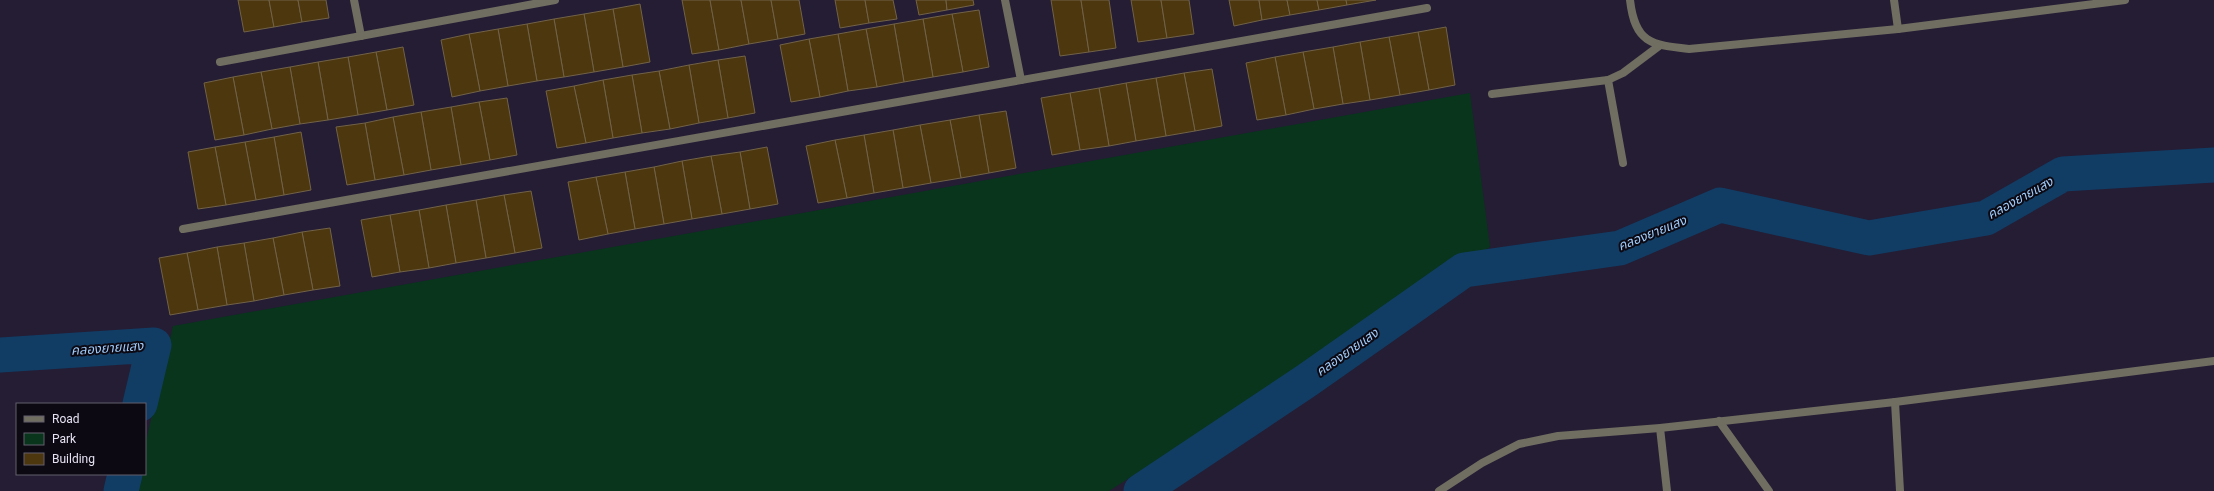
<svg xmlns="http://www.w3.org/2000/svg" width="2214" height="491" viewBox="0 0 2214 491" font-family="Roboto,'Noto Sans Thai',sans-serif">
<rect width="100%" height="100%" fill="#241d34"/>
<!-- green -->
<path fill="#08351c" d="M1470,93L1490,247L1109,491H134L138,474H145V445L173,326Z"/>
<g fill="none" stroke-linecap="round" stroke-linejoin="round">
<!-- canal -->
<g stroke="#113d65" stroke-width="35">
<path d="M0,355L154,345L140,404"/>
<path d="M121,491L125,474"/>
<path d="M1141,491L1306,381L1464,270L1620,248L1720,205L1869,238L1986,218L2063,174L2214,165"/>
</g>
</g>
<!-- building -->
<g fill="#4c370e" stroke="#716248">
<path d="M238,0H269L274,27L244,32Z"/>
<path d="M269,0H298L302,22L274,27Z"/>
<path d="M298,0H326L329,18L302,22Z"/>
<path d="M682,0H710L719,50L692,54Z"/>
<path d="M710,0H741L749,44L719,50Z"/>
<path d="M741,0H771L778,39L749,44Z"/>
<path d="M771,0H799L805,34L778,39Z"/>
<path d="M835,0H865L869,23L840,28Z"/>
<path d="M865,0H893L897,19L869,23Z"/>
<path d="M916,0H946L947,10L919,15Z"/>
<path d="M946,0H973L974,5L947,10Z"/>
<path d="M1051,0H1081L1089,52L1060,56Z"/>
<path d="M1081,0H1109L1116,48L1089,52Z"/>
<path d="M1131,0H1161L1167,38L1138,42Z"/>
<path d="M1161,0H1189L1194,34L1167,38Z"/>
<path d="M1229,0H1259L1262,20L1234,26Z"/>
<path d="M1259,0H1287L1290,15L1262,20Z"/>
<path d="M1287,0H1317L1319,10L1290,15Z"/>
<path d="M1317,0H1346L1347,5L1319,10Z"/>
<path d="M1346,0H1376L1347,5Z"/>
<path d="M640,4L650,62L623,67L613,9Z"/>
<path d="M613,9L623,67L594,72L584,14Z"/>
<path d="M979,10L989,67L963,72L952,14Z"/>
<path d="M584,14L594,72L564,77L554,19Z"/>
<path d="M952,14L963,72L933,77L923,19Z"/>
<path d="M554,19L564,77L537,81L527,24Z"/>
<path d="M923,19L933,77L904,82L894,24Z"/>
<path d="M527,24L537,81L508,86L498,29Z"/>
<path d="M894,24L904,82L877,87L866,29Z"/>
<path d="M1446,27L1455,85L1429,90L1418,32Z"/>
<path d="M498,29L508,86L480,91L469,34Z"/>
<path d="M866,29L877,87L848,91L838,34Z"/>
<path d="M1418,32L1429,90L1400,95L1389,37Z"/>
<path d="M469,34L480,91L452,97L441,40Z"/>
<path d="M838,34L848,91L820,97L809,39Z"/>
<path d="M1389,37L1400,95L1370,100L1360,42Z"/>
<path d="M809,39L820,97L791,102L780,45Z"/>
<path d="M1360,42L1370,100L1343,104L1333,47Z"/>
<path d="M403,47L414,105L387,110L376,52Z"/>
<path d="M1333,47L1343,104L1314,109L1303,52Z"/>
<path d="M376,52L387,110L358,115L348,57Z"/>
<path d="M1303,52L1314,109L1286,115L1275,57Z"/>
<path d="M745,56L755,113L728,118L718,60Z"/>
<path d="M348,57L358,115L328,120L318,62Z"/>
<path d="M1275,57L1286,115L1257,120L1246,63Z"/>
<path d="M718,60L728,118L699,123L689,65Z"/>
<path d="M318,62L328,120L300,124L290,67Z"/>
<path d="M689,65L699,123L670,129L659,71Z"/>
<path d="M290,67L300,124L272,129L261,72Z"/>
<path d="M1212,69L1222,126L1195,131L1184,73Z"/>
<path d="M659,71L670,129L642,133L632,75Z"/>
<path d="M261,72L272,129L244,135L233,77Z"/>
<path d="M1184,73L1195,131L1166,136L1156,78Z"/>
<path d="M632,75L642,133L613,138L603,80Z"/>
<path d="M233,77L244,135L215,140L204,83Z"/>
<path d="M1156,78L1166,136L1136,141L1126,83Z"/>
<path d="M603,80L613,138L586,143L574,86Z"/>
<path d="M1126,83L1136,141L1109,146L1099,88Z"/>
<path d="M574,86L586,143L557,148L546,91Z"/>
<path d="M1099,88L1109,146L1080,150L1070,93Z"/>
<path d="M1070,93L1080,150L1052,155L1041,98Z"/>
<path d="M507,98L517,155L490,160L479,102Z"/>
<path d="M479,102L490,160L461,165L451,107Z"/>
<path d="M451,107L461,165L431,170L421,112Z"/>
<path d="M1006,111L1016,168L989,173L979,115Z"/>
<path d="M421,112L431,170L404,175L393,117Z"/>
<path d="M979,115L989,173L961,178L950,120Z"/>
<path d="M393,117L404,175L375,180L365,123Z"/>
<path d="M950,120L961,178L931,183L920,125Z"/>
<path d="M365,123L375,180L347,185L336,127Z"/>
<path d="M920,125L931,183L903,188L893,130Z"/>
<path d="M893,130L903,188L874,193L864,135Z"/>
<path d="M301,132L311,190L284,195L274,137Z"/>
<path d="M864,135L874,193L847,198L835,140Z"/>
<path d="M274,137L284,195L256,200L245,142Z"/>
<path d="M835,140L847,198L818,203L806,146Z"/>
<path d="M245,142L256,200L226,205L215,147Z"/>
<path d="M215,147L226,205L198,209L188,152Z"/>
<path d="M767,147L778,204L750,209L740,152Z"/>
<path d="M740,152L750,209L722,214L711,156Z"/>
<path d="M711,156L722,214L692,219L682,161Z"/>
<path d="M682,161L692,219L664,224L654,167Z"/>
<path d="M654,167L664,224L635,229L625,172Z"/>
<path d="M625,172L635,229L608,234L596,177Z"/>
<path d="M596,177L608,234L579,240L568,182Z"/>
<path d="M531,191L542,248L515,253L504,195Z"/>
<path d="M504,195L515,253L486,258L476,200Z"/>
<path d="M476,200L486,258L456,263L446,205Z"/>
<path d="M446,205L456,263L429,268L419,210Z"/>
<path d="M419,210L429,268L400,272L390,215Z"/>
<path d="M390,215L400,272L372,277L361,220Z"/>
<path d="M330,228L340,286L313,290L302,232Z"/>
<path d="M302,232L313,290L284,295L273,238Z"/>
<path d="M273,238L284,295L254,301L244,243Z"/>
<path d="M244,243L254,301L227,305L217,247Z"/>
<path d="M217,247L227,305L198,310L187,253Z"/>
<path d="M187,253L198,310L170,315L159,258Z"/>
</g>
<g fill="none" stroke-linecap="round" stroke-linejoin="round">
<!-- service -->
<g stroke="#706d61" stroke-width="8">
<path d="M1894,0L1898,29"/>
<path d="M1608,80L1623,163"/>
</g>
<!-- minor -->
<g stroke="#706d61" stroke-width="8">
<path d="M354,0L361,36"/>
<path d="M1005,0L1021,80"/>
<path d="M1630,0C1635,43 1651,45 1689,49L1898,29L2125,0"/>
<path d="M220,62L555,0"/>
<path d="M1492,94L1608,80L1623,73L1659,46"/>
<path d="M183,229L1427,8"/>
<path d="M1895,402L1900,491"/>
<path d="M1719,421L1769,491"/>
<path d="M1660,428L1667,491"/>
<path d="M1439,491L1482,463L1519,444L1558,436L1660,428L1895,402L2214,361"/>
</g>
</g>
<g text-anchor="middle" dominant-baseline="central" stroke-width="4" stroke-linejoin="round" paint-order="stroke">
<!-- water labels -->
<g font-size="13" font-style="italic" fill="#9fccfa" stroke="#0c0913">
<text transform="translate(2020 198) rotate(-29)">คลองยายแสง</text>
<text transform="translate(1652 233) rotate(-22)">คลองยายแสง</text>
<text transform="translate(107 348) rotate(-4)">คลองยายแสง</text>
<text transform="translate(1347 352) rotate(-35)">คลองยายแสง</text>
</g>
</g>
<!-- legend -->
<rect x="16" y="403" width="130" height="72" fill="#0c0913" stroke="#635f6c"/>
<rect x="24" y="416" width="20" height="6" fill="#706d61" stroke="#635f6c"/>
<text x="52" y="423" font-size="12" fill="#e5e1f1">Road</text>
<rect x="24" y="433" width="20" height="12" fill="#08351c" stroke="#635f6c"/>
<text x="52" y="443" font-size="12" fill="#e5e1f1">Park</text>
<rect x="24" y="453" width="20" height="12" fill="#4c370e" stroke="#635f6c"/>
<text x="52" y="463" font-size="12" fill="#e5e1f1">Building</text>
</svg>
